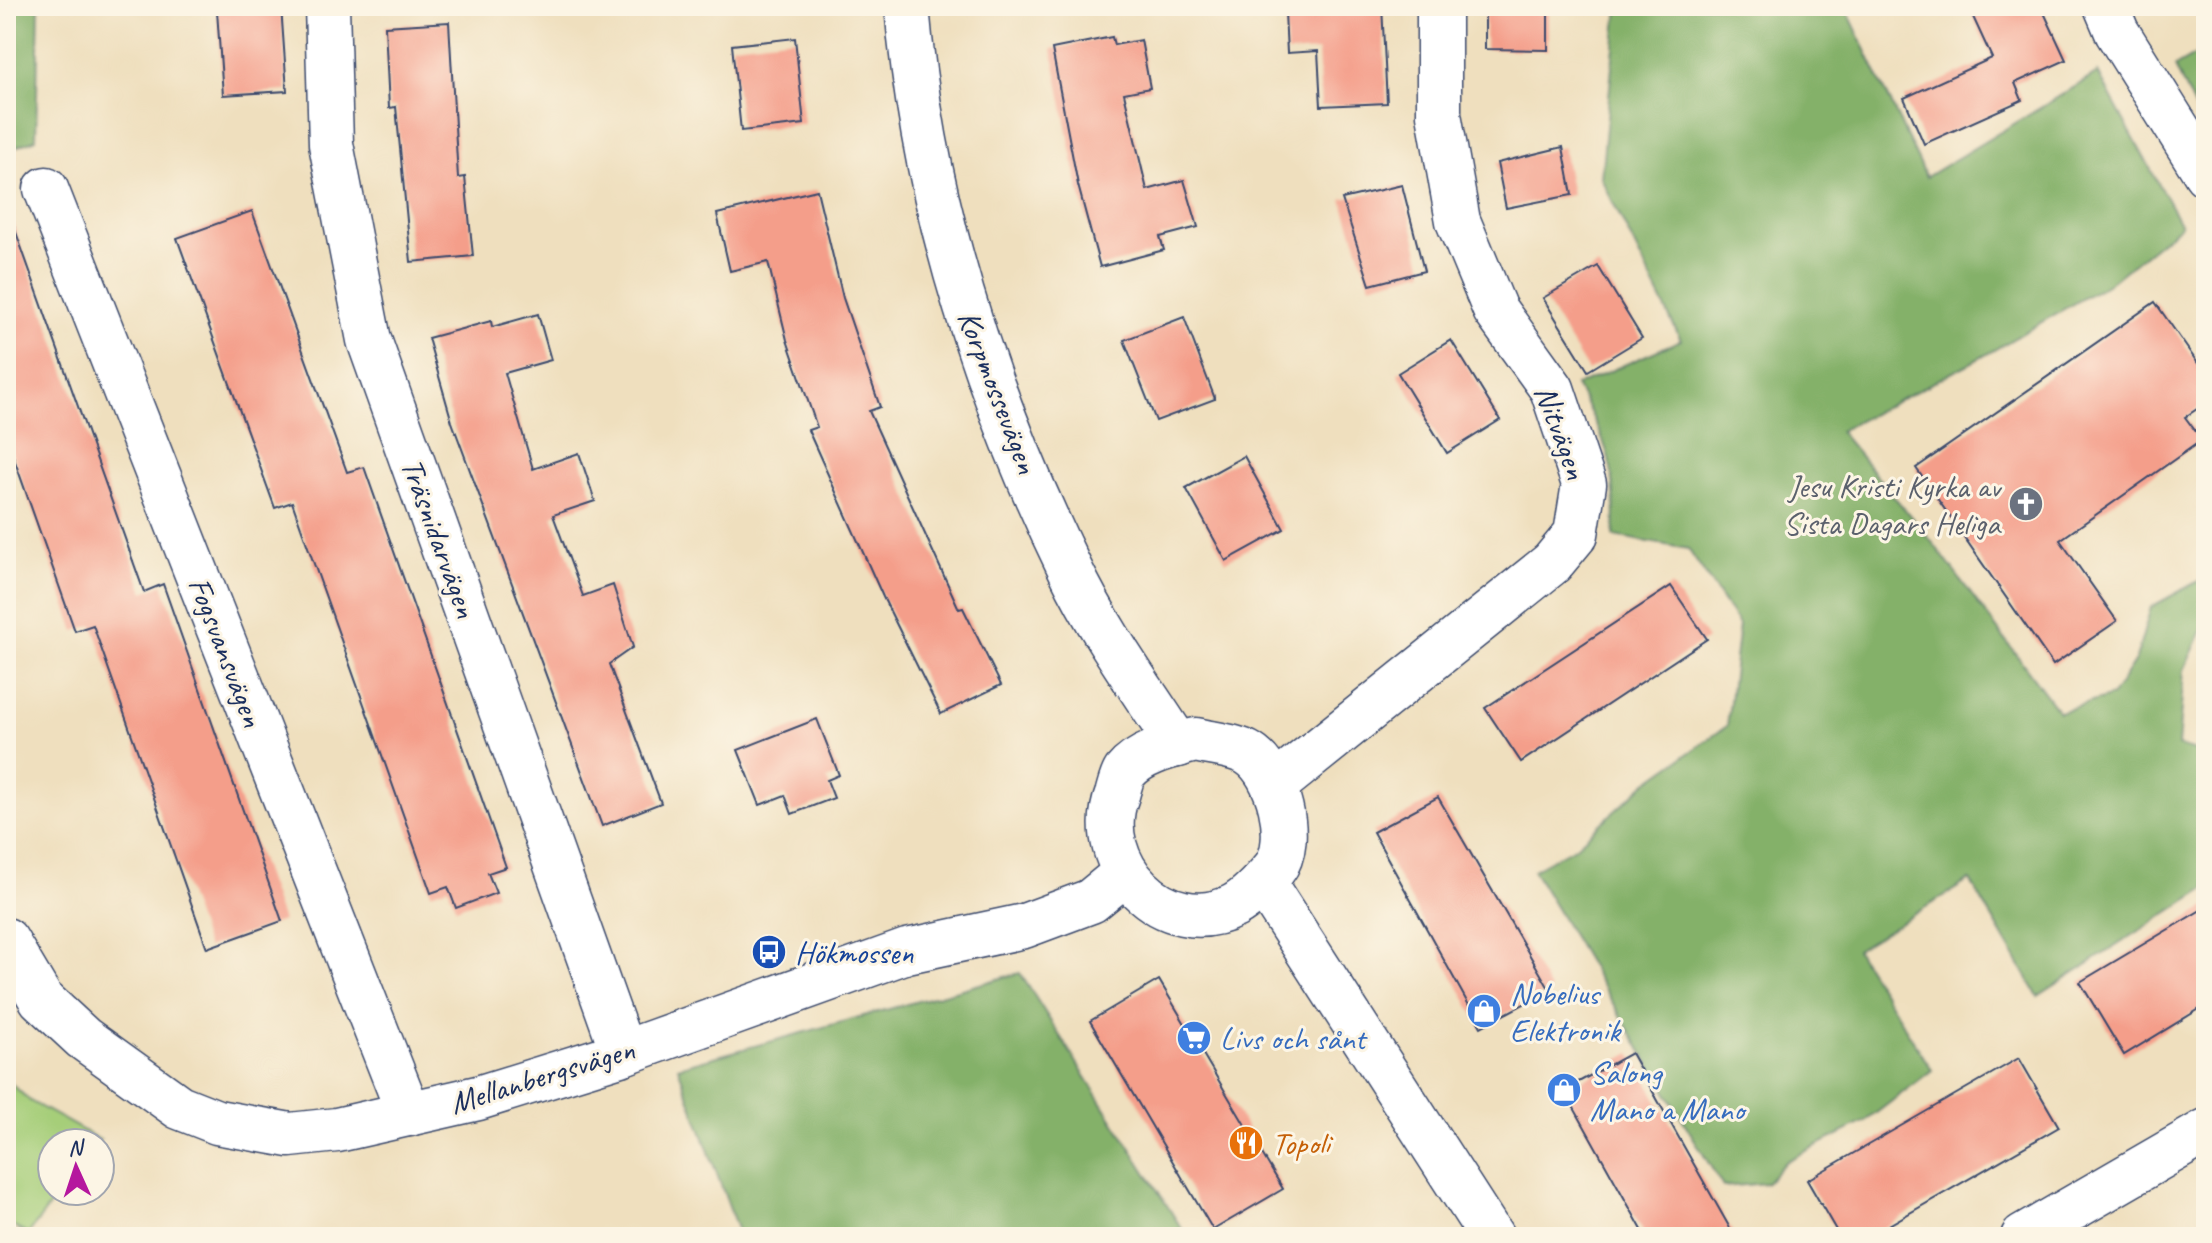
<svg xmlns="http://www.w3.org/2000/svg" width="2212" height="1243" viewBox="0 0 2212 1243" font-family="Caveat,sans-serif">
<rect width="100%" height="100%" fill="#fcf5e5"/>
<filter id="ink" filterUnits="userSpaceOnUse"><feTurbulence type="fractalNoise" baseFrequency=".0125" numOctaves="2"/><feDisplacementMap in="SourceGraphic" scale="16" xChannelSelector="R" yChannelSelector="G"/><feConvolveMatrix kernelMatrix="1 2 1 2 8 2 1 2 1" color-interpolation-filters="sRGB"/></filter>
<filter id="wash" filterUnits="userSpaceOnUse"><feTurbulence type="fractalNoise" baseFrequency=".006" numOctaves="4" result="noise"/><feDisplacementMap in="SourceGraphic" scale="32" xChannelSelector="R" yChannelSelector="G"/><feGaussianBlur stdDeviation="1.8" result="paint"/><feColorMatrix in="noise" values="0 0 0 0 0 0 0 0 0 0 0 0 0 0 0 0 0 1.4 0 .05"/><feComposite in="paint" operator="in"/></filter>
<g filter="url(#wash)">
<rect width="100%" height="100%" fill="#efdfbe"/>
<!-- green -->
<path fill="#a6ce79" stroke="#607e6c" stroke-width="2" d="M6,1079L30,1101L100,1140L97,1143H52V1191H61L28,1234L6,1223Z"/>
<!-- forest -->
<g fill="#84b169" stroke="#507064" stroke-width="2">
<path d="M6,6H39L36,139L6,151Z"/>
<path d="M1618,6H1845L1926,177L2098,73L2181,225L2112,281L1980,358L1839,431L1933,543L2059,712L2112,696L2136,659L2151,607L2206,577V622L2184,670L2178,746L2206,754V888L2038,996L1970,880L1856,950L1932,1070L1866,1121L1786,1161L1766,1183L1723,1187L1533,870L1576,846L1646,783L1727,726L1739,625L1688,549L1614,536C1618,470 1608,442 1576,386L1681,340L1601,178Z"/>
<path d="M2206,49V133L2175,67Z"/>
<path d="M1020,973L1187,1237H740L678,1067Z"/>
</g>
<g id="blocks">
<!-- building -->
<g fill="#f49e8a">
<path d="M239,6H281L287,91L223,95L217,11Z"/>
<path d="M1317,6H1382L1387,103L1321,106L1318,51L1287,53L1285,12L1318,10Z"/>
<path d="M1485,6H1548V50L1485,49Z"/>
<path d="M1968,6H2041L2066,60L2015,83L2022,100L1924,144L1904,98L1992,58Z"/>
<path d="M449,22L458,178L465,177L473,256L411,262L396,107L389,108L385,26Z"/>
<path d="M1112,37L1114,45L1141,40L1150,88L1124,93L1147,190L1184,180L1198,227L1160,237L1164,250L1100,267L1078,185L1052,49Z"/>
<path d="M795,38L804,124L741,131L732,45Z"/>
<path d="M1563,147L1572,195L1506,208L1497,163Z"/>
<path d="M1402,185L1424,271L1370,285L1342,199Z"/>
<path d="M817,190L843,298L880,407L869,411L959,609L963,608L1001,685L941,714L883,597L808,430L817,427L787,340L768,262L730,271L717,214Z"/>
<path d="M252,211L347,472L364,467L506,867L488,873L496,893L456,908L448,887L431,893L292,502L275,508L177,238Z"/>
<path d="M12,221L144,592L163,584L282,921L207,948L93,625L75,631L6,436V222Z"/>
<path d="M1598,266L1642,338L1588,371L1543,298Z"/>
<path d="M2155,302L2206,375V403L2185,417L2202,440L2060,540L2117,621L2053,665L1916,468Z"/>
<path d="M538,314L551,360L505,373L533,469L579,453L595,501L553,515L583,596L613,585L633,647L609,664L661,803L602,826L452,422L428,338L491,321L492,327Z"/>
<path d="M1184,317L1215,399L1156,421L1124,340Z"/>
<path d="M1451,340L1500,420L1447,453L1398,373Z"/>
<path d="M1244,456L1284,529L1226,561L1186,488Z"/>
<path d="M1671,586L1707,639L1521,762L1485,708Z"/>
<path d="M817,719L839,775L827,780L834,798L792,814L785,795L760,805L738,750Z"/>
<path d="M1438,797L1550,990L1481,1027L1373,832Z"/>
<path d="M2206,907V1005L2124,1055L2080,982Z"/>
<path d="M1159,980L1283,1189L1213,1230L1090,1021Z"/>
<path d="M1631,1053L1735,1237H1646L1564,1090Z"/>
<path d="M2019,1058L2059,1127L1868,1237H1840L1807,1180Z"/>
</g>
</g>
</g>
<g filter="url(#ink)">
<use href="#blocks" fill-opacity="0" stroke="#3b496c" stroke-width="2"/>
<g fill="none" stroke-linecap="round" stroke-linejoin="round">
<!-- street casing -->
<g stroke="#3b496c" stroke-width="47">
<g id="street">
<path d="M327,6L331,144L369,340L623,1053"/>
<path d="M2106,6L2117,32L2206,174"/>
<path d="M46,189L409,1114"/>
<path d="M1274,786L1552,563L1576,534L1584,484L1552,389L1495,310L1458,221L1439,114V6"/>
<path d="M2023,1237L2206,1131"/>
</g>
</g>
<!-- secondary casing -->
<g stroke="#3b496c" stroke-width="47">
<g id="secondary">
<path d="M907,6C923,202 984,392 1070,569C1099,630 1141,688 1178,745"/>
<path d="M1196,740C1211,744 1236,746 1249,754C1278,772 1296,841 1274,869C1263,882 1249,898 1234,906C1165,941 1091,863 1117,795C1119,789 1121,778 1125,772C1141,752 1173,746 1196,740Z"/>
<path d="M1263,882L1492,1237"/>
<path d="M6,940L41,999L83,1038L179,1107L217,1122L290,1135L337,1130L478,1098L623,1053L907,951L1024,926L1091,901L1124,874"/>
</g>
</g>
<!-- street -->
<use href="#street" stroke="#fff" stroke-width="44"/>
<!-- secondary -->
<use href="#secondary" stroke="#fff" stroke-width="44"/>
</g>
</g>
<!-- icons -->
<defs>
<g id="church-disc" transform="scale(1.8)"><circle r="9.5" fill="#6b7280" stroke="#fcf5e5"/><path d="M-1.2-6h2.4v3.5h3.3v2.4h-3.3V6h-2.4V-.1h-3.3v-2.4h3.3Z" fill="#fff"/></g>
<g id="bus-disc" transform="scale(1.8)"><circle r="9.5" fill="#1a4fb4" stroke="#fcf5e5"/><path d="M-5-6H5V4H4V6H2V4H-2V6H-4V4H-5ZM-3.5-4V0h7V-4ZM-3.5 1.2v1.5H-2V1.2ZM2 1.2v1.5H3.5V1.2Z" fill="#fff"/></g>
<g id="shop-disc" transform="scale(1.8)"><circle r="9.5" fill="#3f7fe0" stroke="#fcf5e5"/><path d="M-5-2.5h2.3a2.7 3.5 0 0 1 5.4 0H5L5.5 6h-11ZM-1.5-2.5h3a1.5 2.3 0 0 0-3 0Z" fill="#fff"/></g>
<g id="supermarket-disc" transform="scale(1.8)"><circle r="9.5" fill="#3f7fe0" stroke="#fcf5e5"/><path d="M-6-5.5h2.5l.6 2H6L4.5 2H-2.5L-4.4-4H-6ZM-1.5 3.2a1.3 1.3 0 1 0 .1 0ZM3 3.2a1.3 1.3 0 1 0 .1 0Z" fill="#fff"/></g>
<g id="restaurant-disc" transform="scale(1.8)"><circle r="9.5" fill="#e8710a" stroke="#fcf5e5"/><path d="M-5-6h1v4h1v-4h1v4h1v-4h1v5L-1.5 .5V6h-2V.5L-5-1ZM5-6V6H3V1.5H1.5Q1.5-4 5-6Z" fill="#fff"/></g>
</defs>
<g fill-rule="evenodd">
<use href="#church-disc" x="2026" y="504"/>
<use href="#bus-disc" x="769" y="952"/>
<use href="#shop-disc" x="1484" y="1011"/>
<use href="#supermarket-disc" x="1194" y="1038"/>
<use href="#shop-disc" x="1564" y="1090"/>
<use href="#restaurant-disc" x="1246" y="1143"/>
</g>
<g text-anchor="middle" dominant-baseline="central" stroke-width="6" stroke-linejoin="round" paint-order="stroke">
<!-- street labels -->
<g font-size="32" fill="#1b2f5e" stroke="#fcf5e5">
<text transform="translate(998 392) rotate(69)">Korpmossevägen</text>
<text transform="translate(1561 432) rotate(70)">Nitvägen</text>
<text transform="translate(439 538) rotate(70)">Träsnidarvägen</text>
<text transform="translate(226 652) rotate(69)">Fogsvansvägen</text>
<text transform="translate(542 1076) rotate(-17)">Mellanbergsvägen</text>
</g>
<!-- worship labels -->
<g font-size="32" fill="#5b616d" stroke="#fcf5e5" text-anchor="end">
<text x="2000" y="486">Jesu Kristi Kyrka av<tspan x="2000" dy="37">Sista Dagars Heliga</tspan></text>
</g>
<!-- transit labels -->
<g font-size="32" fill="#164399" stroke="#fcf5e5" text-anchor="start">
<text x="795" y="952">Hökmossen</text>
</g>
<!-- shop labels -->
<g font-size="32" fill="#366cbe" stroke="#fcf5e5" text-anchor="start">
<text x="1510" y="993">Nobelius<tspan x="1510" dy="37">Elektronik</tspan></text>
<text x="1220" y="1038">Livs och sånt</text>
<text x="1590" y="1072">Salong<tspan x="1590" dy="37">Mano a Mano</tspan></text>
</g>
<!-- food labels -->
<g font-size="32" fill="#c56008" stroke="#fcf5e5" text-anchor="start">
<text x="1272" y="1143">Topoli</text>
</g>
</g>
<!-- margin -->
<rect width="2212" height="1243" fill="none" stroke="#fcf5e5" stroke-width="32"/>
<!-- north arrow -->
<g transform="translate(76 1167) rotate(357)"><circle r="38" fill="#fcf5e5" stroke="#a2a6af" stroke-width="2"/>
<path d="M0-6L14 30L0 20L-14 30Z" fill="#b5179e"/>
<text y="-12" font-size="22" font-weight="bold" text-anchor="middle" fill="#1b2f5e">N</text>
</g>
</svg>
